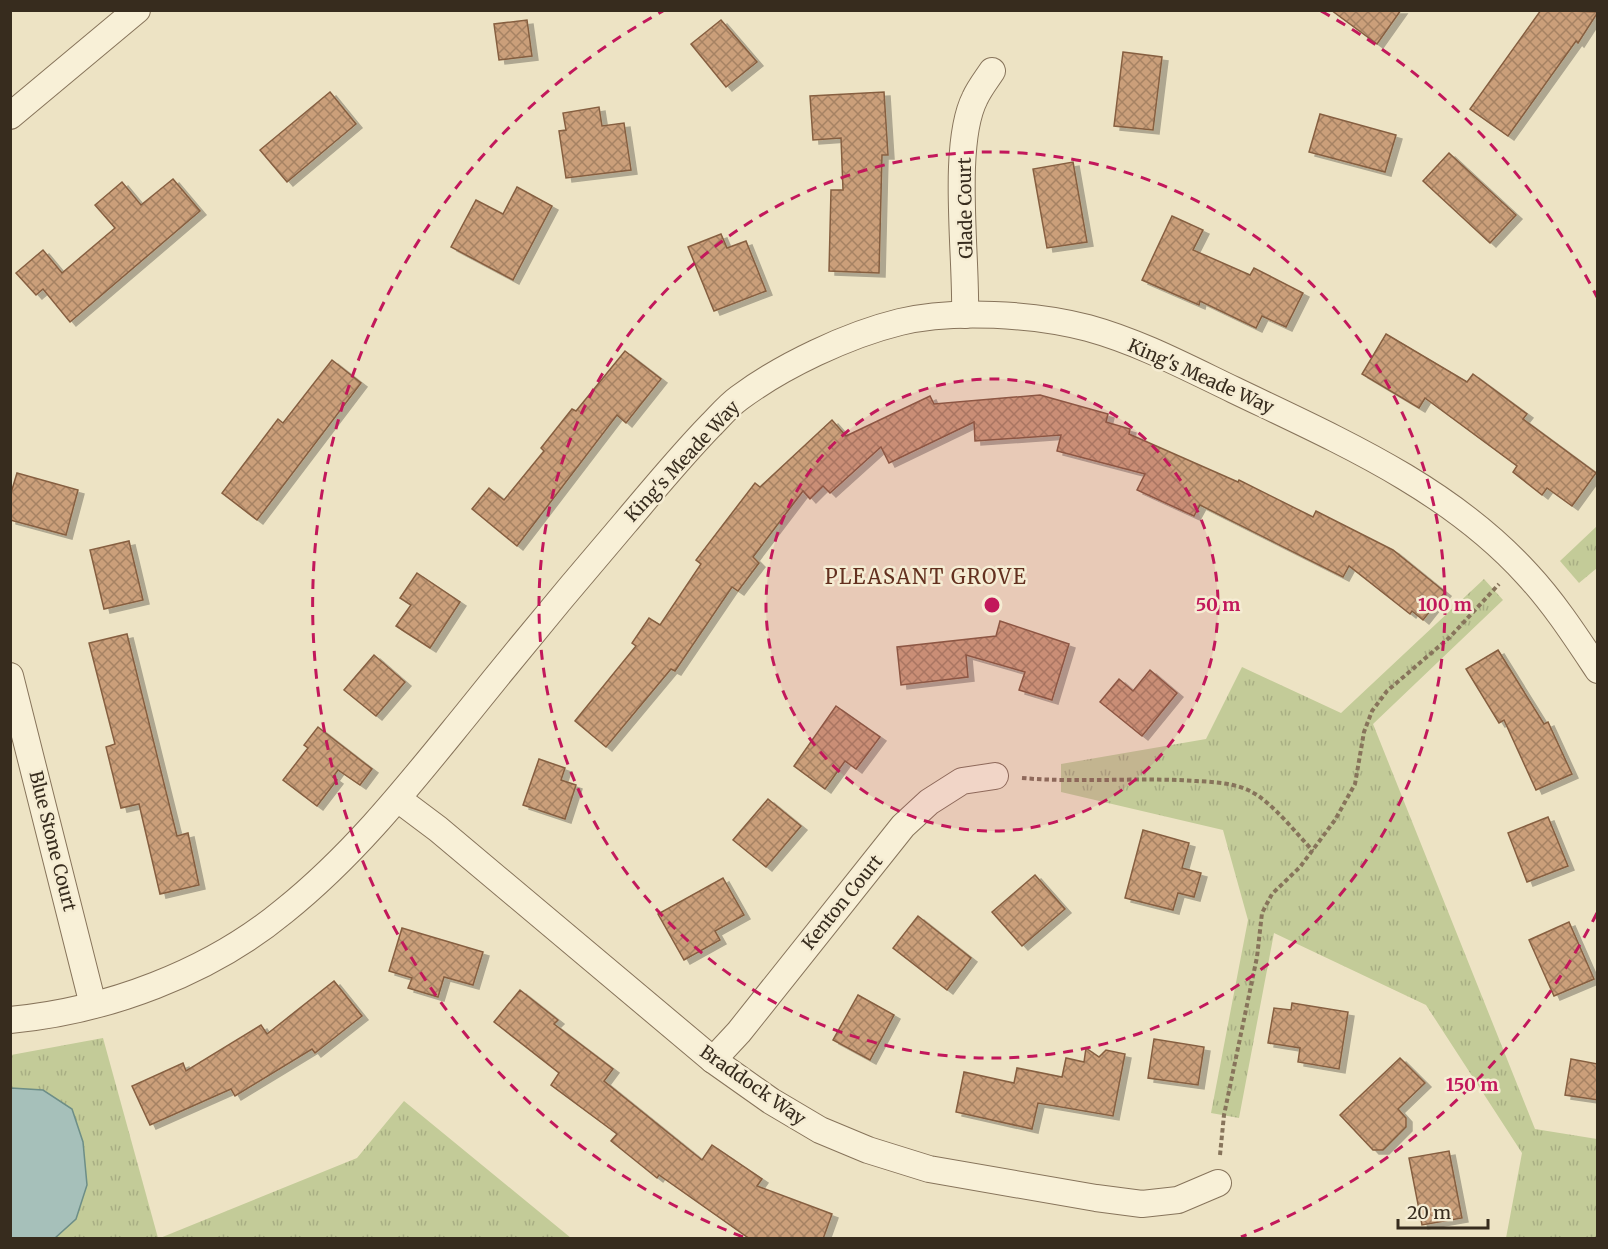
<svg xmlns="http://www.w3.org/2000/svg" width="1608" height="1249" viewBox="0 0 1608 1249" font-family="Merriweather,serif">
<defs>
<pattern id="park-tufts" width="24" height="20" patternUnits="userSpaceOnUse" patternTransform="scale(1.5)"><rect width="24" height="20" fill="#c3cb98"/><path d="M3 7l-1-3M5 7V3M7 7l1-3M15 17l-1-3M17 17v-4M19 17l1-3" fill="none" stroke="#a8ae83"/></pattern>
<pattern id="building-cross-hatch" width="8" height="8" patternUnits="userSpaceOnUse" patternTransform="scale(1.5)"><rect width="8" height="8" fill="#cb9f7a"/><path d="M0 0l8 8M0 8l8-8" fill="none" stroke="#a68263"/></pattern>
<filter id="shadow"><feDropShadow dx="6" dy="4" stdDeviation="0" flood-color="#0004"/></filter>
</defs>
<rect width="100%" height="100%" fill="#ede3c4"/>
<!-- park -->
<g fill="url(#park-tufts)">
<path d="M1597,526V568L1579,583L1560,561Z"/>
<path d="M1484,579L1503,600L1373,724L1535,1129L1597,1139V1238H1506L1522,1153L1426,1005L1274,933L1239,1118L1211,1113L1248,920L1223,830L1061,792V764L1206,739L1242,667L1341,713Z"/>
<path d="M103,1038L158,1238H11V1055Z"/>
<path d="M404,1101L571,1238H160L357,1158Z"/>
</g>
<!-- water -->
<path fill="#a6c0ba" stroke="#6d8e87" stroke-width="1.5" d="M11,1088L43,1090L72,1109L83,1142L87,1185L76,1219L55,1238H11Z"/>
<!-- building -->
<g fill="url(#building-cross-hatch)" stroke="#865f41" stroke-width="1.5" filter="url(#shadow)">
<path d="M1331,10H1401L1377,44Z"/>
<path d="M1541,10L1598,12L1578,43L1576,41L1508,136L1470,109Z"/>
<path d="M527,20L532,56L499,60L494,24Z"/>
<path d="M721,20L757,62L726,87L691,44Z"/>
<path d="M1123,52L1162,57L1153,130L1114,126Z"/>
<path d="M330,92L356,124L287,182L260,150Z"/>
<path d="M884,92L888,155H882L879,273L829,271L831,190H843L841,138L813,140L810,96Z"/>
<path d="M599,107L602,126L624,123L631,170L566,178L559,131L566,130L563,113Z"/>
<path d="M1320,114L1396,135L1385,172L1309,152Z"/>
<path d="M1449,153L1516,215L1490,243L1423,181Z"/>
<path d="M1073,162L1087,242L1047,248L1033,169Z"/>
<path d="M173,179L200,211L70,322L43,289L36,295L16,273L43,250L62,273L115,228L95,205L122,182L141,205Z"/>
<path d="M517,187L552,206L513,280L451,247L476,200L503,214Z"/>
<path d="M1172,216L1203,230L1193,250L1250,275L1254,268L1303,293L1286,327L1262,316L1256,328L1200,301L1199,305L1142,280Z"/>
<path d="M721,234L727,248L746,241L766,291L714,311L688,247Z"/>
<path d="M1386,334L1467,382L1473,374L1527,414L1523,419L1596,473L1572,506L1547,488L1542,495L1513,472L1517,466L1425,398L1419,408L1362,374Z"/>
<path d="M625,351L661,379L626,423L617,415L517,546L472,509L489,488L504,500L544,451L541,448L572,409L576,411Z"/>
<path d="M332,360L361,383L257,520L222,493L278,419L283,423Z"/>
<path d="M1040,395L1108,414L1106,422L1130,429L1129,434L1238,482L1239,480L1313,517L1316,511L1393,550L1445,592L1423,620L1412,611L1410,614L1349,566L1343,577L1200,505L1194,516L1137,490L1145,474L1057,451L1061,435L975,441L974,422L889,463L881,447L830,493L823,486L810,499L803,491L753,557L759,563L738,591L732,587L675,671L671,669L606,747L575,721L636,646L632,643L649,618L660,625L701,564L696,560L755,483L760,487L832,420L846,436L930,396L934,404Z"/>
<path d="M17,473L78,490L66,535L10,520V496Z"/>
<path d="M129,541L143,600L104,609L90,550Z"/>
<path d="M417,573L460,602L430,648L396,626L411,605L400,598Z"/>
<path d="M1000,621L1069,644L1052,700L1019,690L1025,672L966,655L968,677L901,685L897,647L996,636Z"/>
<path d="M127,634L177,836L188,833L199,885L160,894L139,804L121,808L106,747L115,744L89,643Z"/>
<path d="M1498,650L1544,724L1548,722L1572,774L1536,790L1504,720L1499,723L1466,669Z"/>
<path d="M374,655L405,682L376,716L344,690Z"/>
<path d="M1150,670L1177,693L1142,736L1100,702L1119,679L1133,691Z"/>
<path d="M836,706L880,737L856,769L845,761L825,789L794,766Z"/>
<path d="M318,727L372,769L360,785L338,770L333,777L337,780L317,806L283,780L308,748L304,745Z"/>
<path d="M539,759L565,768L561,780L576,785L565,819L523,805Z"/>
<path d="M768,799L801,826L766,867L733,840Z"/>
<path d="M1548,817L1568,866L1527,882L1508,833Z"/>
<path d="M1143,830L1189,843L1182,868L1201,873L1194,897L1178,893L1173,910L1125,898Z"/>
<path d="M1035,875L1065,909L1022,946L992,912Z"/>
<path d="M723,878L744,915L715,931L720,940L684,960L658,914Z"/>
<path d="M918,916L971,958L947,990L893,948Z"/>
<path d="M1569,922L1594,979L1554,996L1529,940Z"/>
<path d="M402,928L483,952L473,985L444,977L438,997L408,988L412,978L389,971Z"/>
<path d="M334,981L362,1016L315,1053L312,1049L235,1096L231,1089L150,1125L132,1086L183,1063L186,1071L261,1025L267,1034Z"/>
<path d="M520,990L558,1020L554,1024L613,1069L604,1081L702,1160L712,1145L762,1179L757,1186L832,1214L823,1239H750L659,1175L657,1178L611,1141L617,1134L551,1085L559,1073L494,1022Z"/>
<path d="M858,995L894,1015L870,1060L833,1040Z"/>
<path d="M1292,1003L1348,1012L1339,1069L1298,1062L1300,1048L1268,1043L1274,1008L1291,1010Z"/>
<path d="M1154,1039L1204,1047L1198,1085L1148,1078Z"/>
<path d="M1086,1048L1099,1057L1106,1050L1125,1054L1113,1116L1038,1103L1032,1129L956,1112L964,1072L1014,1083L1017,1068L1062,1077L1066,1058L1084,1062Z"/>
<path d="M1400,1058L1425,1083L1398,1109L1406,1118V1127L1383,1150H1373L1340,1115Z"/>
<path d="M1571,1059L1598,1064V1100L1565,1095Z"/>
<path d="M1449,1151L1462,1218L1422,1225L1409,1158Z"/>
</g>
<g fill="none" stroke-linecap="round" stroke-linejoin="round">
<!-- street casing -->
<g stroke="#87745b" stroke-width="28">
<g id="street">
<path d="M10,116L137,10"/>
<path d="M965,315C967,259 951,145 975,98C979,89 986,80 992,71"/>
<path d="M10,676L93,1005"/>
<path d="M398,799L438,829L713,1060L771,1101L820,1130L868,1150L929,1169L1096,1198L1142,1204L1178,1200L1218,1183"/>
<path d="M10,1020C107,1011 209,973 284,911C355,854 409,785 466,715C518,650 571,586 625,523C653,490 680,457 710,426C719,417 728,406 739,398C782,366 847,335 900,322C953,309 1035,314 1088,328C1139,342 1186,367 1234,390C1338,440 1448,487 1527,574C1554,603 1576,637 1598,670"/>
<path d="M713,1060L739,1032L903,826L929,802L962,781L995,776"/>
</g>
</g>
<!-- path -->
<g stroke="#87745b" stroke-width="4" stroke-dasharray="4.5 3" stroke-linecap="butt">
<path d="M1022,778C1080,783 1138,777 1196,781C1214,782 1234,783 1250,791C1271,801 1296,833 1313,851"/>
<path d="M1220,1155L1224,1115L1257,957L1262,913L1272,894L1300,867L1335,820L1355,784L1364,732L1372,711L1387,691L1450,637L1499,584"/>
</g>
<!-- street -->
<use href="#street" stroke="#f8f0d7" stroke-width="26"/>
</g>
<!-- distance rings -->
<circle cx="992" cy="605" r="226" fill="#c2185b" fill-opacity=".12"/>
<g fill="none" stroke="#c2185b" stroke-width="3" stroke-dasharray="10 8">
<circle cx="992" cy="605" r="226"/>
<circle cx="992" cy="605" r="453"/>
<path d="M1597 913A679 679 0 0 1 1241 1237M743 1237A679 679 0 0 1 663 11M1321 11A679 679 0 0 1 1597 297"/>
</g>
<g text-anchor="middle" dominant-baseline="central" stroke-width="5" stroke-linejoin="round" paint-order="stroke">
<!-- street labels -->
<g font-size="18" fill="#372c1e" stroke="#f5ecd3">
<text transform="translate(965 208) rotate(-91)">Glade Court</text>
<text transform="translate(1201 376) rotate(24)">King's Meade Way</text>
<text transform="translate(682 461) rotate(-47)">King's Meade Way</text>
<text transform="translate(53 841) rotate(76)">Blue Stone Court</text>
<text transform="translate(842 902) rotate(-51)">Kenton Court</text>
<text transform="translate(753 1085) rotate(35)">Braddock Way</text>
</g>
<!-- neighbourhood labels -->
<g font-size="20" letter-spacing="1.5" fill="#63301f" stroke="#f5ecd3">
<text x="926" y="576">PLEASANT GROVE</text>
</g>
</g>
<circle cx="992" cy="605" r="9" fill="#c2185b" stroke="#f5ecd3" stroke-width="3"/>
<g font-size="18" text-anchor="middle" font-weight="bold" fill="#c2185b" stroke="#f5ecd3" stroke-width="5" stroke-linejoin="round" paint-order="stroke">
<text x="1218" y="611">50 m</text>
<text x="1445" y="611">100 m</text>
<text x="1472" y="1091">150 m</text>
</g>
<!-- border -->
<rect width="1608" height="1249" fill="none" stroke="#372c1e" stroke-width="24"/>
<!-- scale -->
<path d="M1398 1219v9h90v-9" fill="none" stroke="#372c1e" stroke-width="3"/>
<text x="1407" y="1219" font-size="18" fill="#372c1e" stroke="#f5ecd3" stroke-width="4.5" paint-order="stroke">20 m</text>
</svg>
